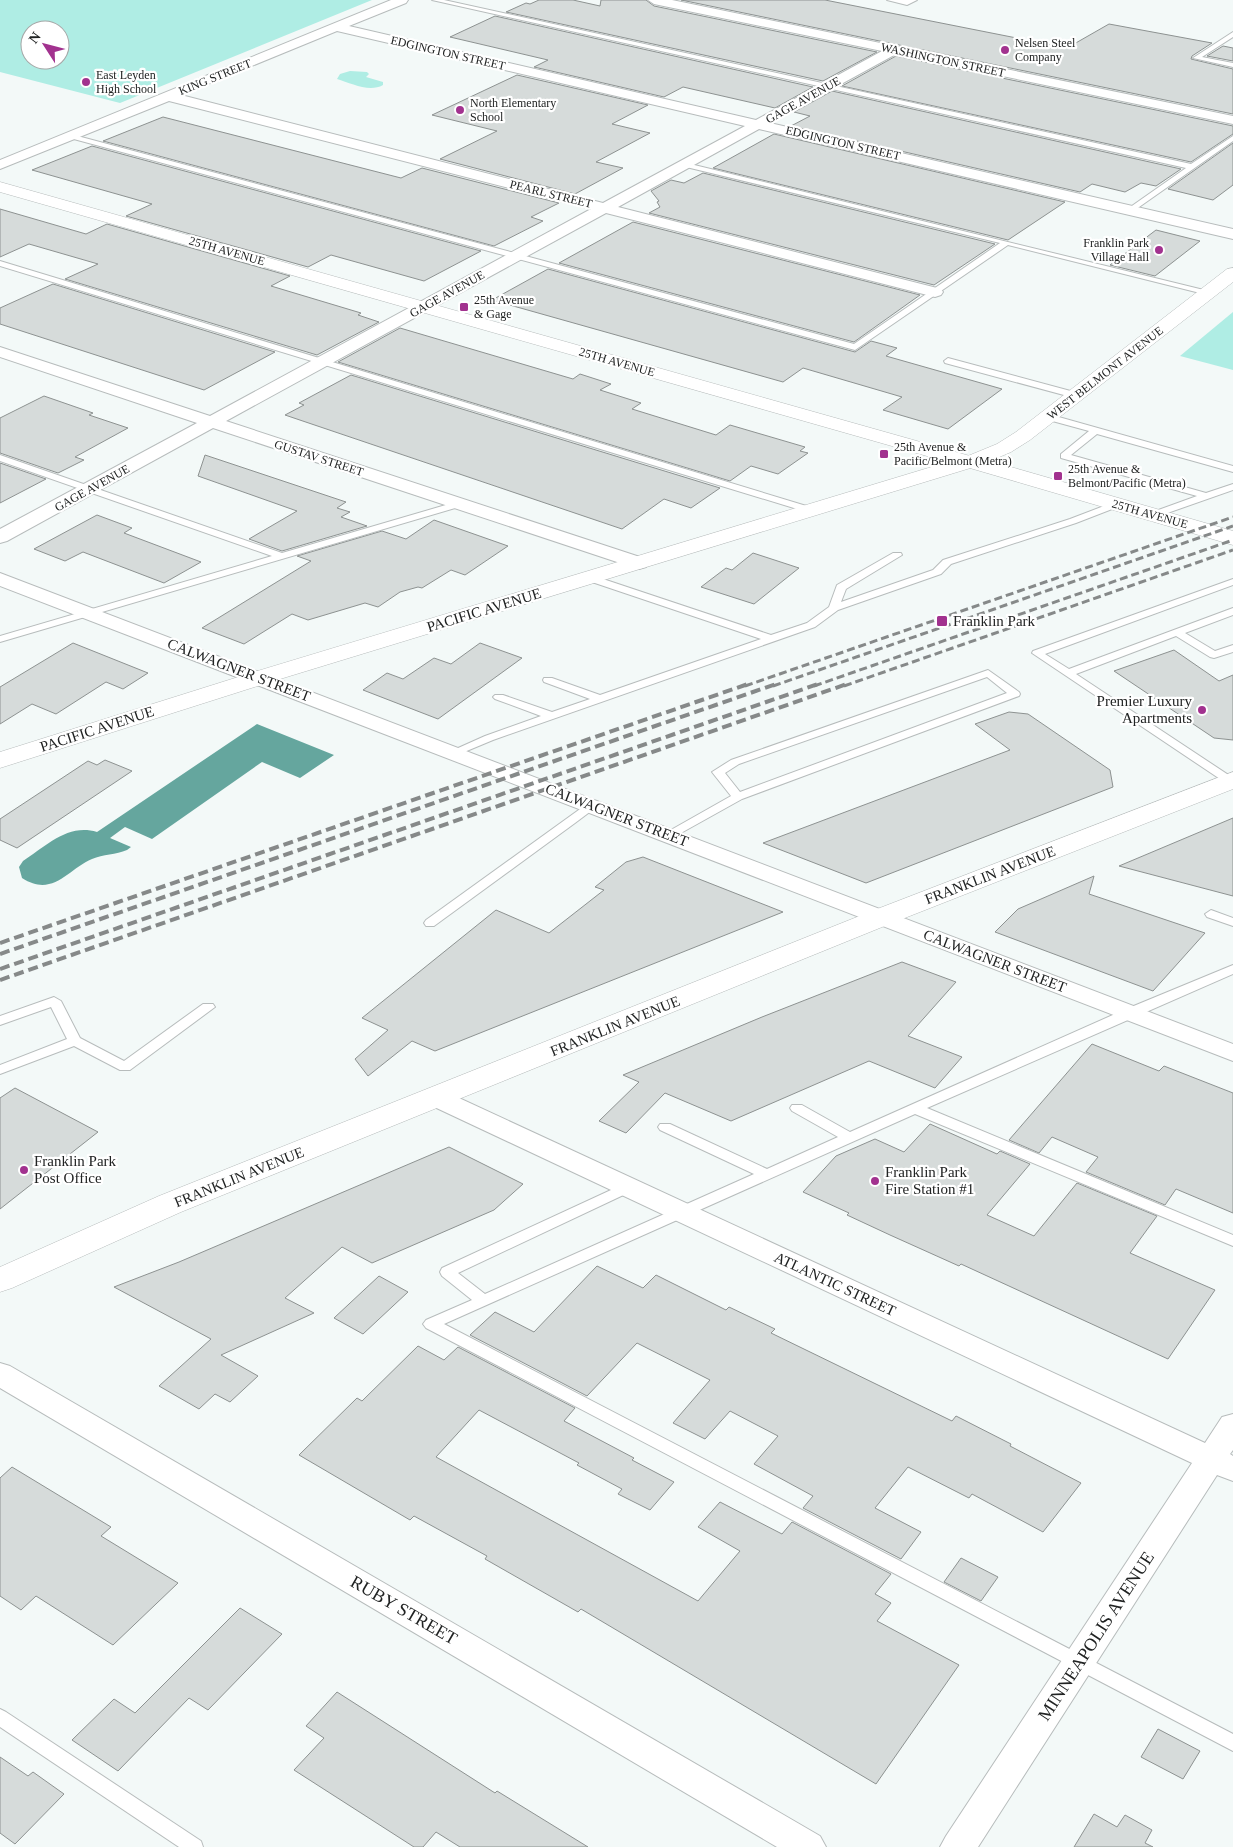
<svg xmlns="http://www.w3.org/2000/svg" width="1233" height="1847" viewBox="0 0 1233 1847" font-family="Georgia,serif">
<rect width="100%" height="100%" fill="#f3f9f8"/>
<!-- green -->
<g fill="#afede4" fill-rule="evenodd">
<path d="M0,0H372L120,103L0,72ZM30,30H60V60H30Z"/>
<path d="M350,71L367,72L369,74L366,77L383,82V85C369,93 351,83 337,79L340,74Z"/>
<path d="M1233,312V370L1180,356Z"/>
</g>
<!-- water -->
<path fill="#65a69e" d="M257,724L334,755L300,778L262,762L152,839L125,827L110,838L131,847L127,850C116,855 103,854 92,859C68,869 53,898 22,878L19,867L23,861C46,846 68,823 97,832Z"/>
<!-- building -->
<g fill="#d6dbda" stroke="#8d9291">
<path d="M539,0H573L600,6L601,0H646L654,6L877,52L823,81L506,12L526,3L530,4Z"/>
<path d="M681,0H825L1067,48L1109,24L1212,43L1192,56L1191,59L1233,69V114Z"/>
<path d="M495,16L813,87L775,108L683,87L664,97L534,67L548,60L450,37Z"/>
<path d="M1223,46L1233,48V61L1207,56Z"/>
<path d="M896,56L1233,126V134L1191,162L842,86Z"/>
<path d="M517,75L648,105L612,124L650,133L596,162L623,168L575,194L440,159L497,131L432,115Z"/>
<path d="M832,91L1181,169L1156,186L1141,183L1125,192L1092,184L1080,192L791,126L810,116L794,112Z"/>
<path d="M163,117L401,178L422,168L559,203L531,217L543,221L494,246L103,141Z"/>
<path d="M774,134L1065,202L1008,240L713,168Z"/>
<path d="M1233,143V185L1213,200L1168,189Z"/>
<path d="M92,146L481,251L424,281L331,255L308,267L126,216L152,204L32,170Z"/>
<path d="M703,173L995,244L934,285L649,213L660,207L657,202L659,201L651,191L671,180L684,183Z"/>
<path d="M0,209L86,234L107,224L290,276L271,286L361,313L358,315L379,322L317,355L65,279L98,264L29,244L0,257Z"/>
<path d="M633,222L920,295L854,342L559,263Z"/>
<path d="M1156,230L1200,241L1155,276L1110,265Z"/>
<path d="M548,269L855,352L871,341L897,348L886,356L1002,389L948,429L883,410L902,397L803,368L783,382L492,300Z"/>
<path d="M53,284L275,352L204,390L0,324V308Z"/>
<path d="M400,328L573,379L580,374L611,384L600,390L641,403L632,409L716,435L730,425L805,447L800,451L808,453L778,474L751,466L730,481L338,362Z"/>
<path d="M351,375L720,488L691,508L664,499L622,529L285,415L304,405L299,403Z"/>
<path d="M44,396L93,413L89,415L128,428L75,457L84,460L58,473L0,453V418Z"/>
<path d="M205,455L346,502L337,508L350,512L341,517L367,526L282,551L249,539L297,511L198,476Z"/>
<path d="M0,463L46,479L0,503Z"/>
<path d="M97,515L132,528L124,533L201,562L164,583L83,552L65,561L34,549Z"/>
<path d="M434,520L508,546L465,575L451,570L422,588L418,587L400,592L378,607L365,603L308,620L292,614L244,644L202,628L311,561L297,556L382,531L406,539Z"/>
<path d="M753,553L799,568L754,604L701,587L726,568L732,570Z"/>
<path d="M73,643L148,673L123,689L106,682L56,714L32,704L0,724V687Z"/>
<path d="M480,643L522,658L438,719L363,690L387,673L403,679L434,658L451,664Z"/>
<path d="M1174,650L1219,681L1233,675V740L1214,738L1114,671Z"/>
<path d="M1009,712L1028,714L1110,770L1113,787L866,883L763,843L1010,750L975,724Z"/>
<path d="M105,760L132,771L17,848L0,840V819L88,761L97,765Z"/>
<path d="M1233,818V896L1119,866Z"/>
<path d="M643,857L783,912L435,1051L412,1041L368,1076L355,1059L388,1030L362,1018L496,910L549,933L604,890L595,887L626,862Z"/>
<path d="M1094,876L1089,894L1205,933L1153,991L995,932L1018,909Z"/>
<path d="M902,962L956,982L908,1036L962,1057L935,1088L869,1061L731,1121L665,1093L626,1133L599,1121L639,1082L623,1075L762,1017Z"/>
<path d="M1092,1044L1159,1071L1164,1066L1233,1093V1213L1176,1189L1165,1205L1086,1172L1098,1157L1052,1137L1039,1153L1009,1140Z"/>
<path d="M15,1088L98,1132L0,1209V1098Z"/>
<path d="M930,1124L997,1154L1000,1151L1030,1164L987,1215L1034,1236L1077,1183L1157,1216L1130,1253L1215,1290L1168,1359L961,1264L959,1266L890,1235L847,1215L849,1213L803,1192L836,1156L875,1139L904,1152Z"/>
<path d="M449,1147L523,1184L494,1210L372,1263L342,1247L285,1298L314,1313L221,1355L258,1376L230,1402L215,1394L199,1409L159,1386L211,1339L114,1287L179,1262Z"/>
<path d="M597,1266L643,1288L656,1275L726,1310L729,1307L775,1329L771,1333L952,1421L956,1416L1011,1444L1010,1446L1081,1483L1043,1532L972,1494L969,1498L908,1467L875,1508L921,1532L901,1559L803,1508L813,1496L754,1464L778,1436L730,1411L705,1439L673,1423L710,1380L637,1343L587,1396L470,1335L495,1312L534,1332Z"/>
<path d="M379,1276L408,1292L363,1334L334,1318Z"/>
<path d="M418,1346L444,1360L458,1347L575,1408L564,1421L634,1458L632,1460L674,1482L650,1510L618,1494L622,1489L577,1465L579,1463L479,1410L436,1457L698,1601L740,1551L698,1527L720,1502L782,1534L792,1522L891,1574L875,1594L891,1603L877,1621L959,1665L876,1784L581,1609L578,1612L485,1559L487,1556L414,1516L410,1520L299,1455L357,1398L362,1401Z"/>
<path d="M12,1467L111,1527L101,1536L178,1583L113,1645L36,1596L21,1610L0,1596V1478Z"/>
<path d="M961,1558L998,1577L981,1601L944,1582Z"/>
<path d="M240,1608L282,1634L208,1710L189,1698L118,1771L72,1740L114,1699L135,1713Z"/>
<path d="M337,1692L495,1793L497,1791L588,1847H460L436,1832L423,1847H414L294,1770L324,1738L306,1726Z"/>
<path d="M1158,1729L1200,1751L1183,1779L1141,1757Z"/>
<path d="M0,1757L28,1776L33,1772L64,1794L15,1844L0,1833Z"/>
<path d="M1094,1814L1117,1827L1125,1815L1152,1830L1145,1843L1153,1847H1074Z"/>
</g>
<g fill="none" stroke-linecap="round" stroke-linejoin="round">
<!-- service casing -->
<g stroke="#b7bcbc" stroke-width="2">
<g id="service">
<path d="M432,0H444L1191,164L1233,136V141L1132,212H1129V208L1186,168Z"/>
<path d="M887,0H917L907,5Z"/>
<path d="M1233,32V37L1202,57L1233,63V67L1193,58Z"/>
<path d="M70,134L854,344L1000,243L682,166V162L1212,292L1208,295L1008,245L855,350L70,138Z"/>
<path d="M0,261L813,508L815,510L813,512H807L0,266Z"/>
<path d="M948,358L1078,393L1080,395L1075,398L945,363L944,361Z"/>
<path d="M1048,414L1233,466V472L1097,434L1071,455L1206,493L1233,484V490L1156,517H1150V513L1197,496L1061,458V454L1089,431L1045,419V415Z"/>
<path d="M0,455L282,553L456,502H462L464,504L462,506L0,642V636L272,556L0,461Z"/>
<path d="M1117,501L1122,504L1120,506L1076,523L951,564L941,574L838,610L815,627L493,740L457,755H449L447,753L485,736L541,716L495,699L493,697L495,695H503L552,712L590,699L544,682L543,680L544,678H552L600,695L761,639L586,580V576H594L771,635L807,623L829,607L837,585L893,553H901L902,555L846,589L841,602L933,570L943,560L1070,519Z"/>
<path d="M1233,579V585L1045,654L1069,669L1233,608V615L1185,633L1215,651L1233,645V652L1214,658L1210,657L1176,636L1076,674L1233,778V784L1226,783L1032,653L1033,651Z"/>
<path d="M988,670L1019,692L1020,694L1019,696L742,799L672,838L668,839L662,835L731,796L712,772L731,760ZM987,677L1007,693L740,792L725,773L739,764Z"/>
<path d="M591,802L597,806L595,808L575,823L434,926H426L424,923L426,920L587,804Z"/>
<path d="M1211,910L1233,918V926L1207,917L1205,914Z"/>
<path d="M1233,965V974L927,1108L1233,1235V1246L915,1114L444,1324L1233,1734V1751L426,1328L423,1324L426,1320L472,1300L442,1276L440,1272L442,1268L624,1184H634L636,1187L634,1190L458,1273L485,1294L754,1174L660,1130L658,1127L660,1124H670L767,1169L838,1137L792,1111L790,1108L792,1105H802L850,1132L1124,1010Z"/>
<path d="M54,997L61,1001L80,1038L124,1061L203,1004H213L215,1007L130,1070H120L74,1046L0,1074V1065L67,1039L51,1007L0,1025V1016Z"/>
<path d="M0,1709L6,1712L201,1841L203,1847H179L0,1727Z"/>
</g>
</g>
<!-- minor casing -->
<g stroke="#b7bcbc" stroke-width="2">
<g id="minor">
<path d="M391,0H408L406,3L349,26L756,120L882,51L654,4L648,0H672L1233,116V124L896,54L770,123L1233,229V239L759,129L618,207L941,289L943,292L941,295L935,297L606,213L226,421L646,559L649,563L646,567L639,569L632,567L213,428L7,541L0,543V529L197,423L0,357V347L210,416L591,209L169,101L0,169V160ZM337,31L745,126L603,203L181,95Z"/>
<path d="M0,573L1233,1044V1061L0,586Z"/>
<path d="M437,1089L446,1092L1205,1443L1222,1417L1233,1414V1450L1230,1454L1233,1456V1481L1217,1475L978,1847H940L946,1836L1192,1463L428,1104L424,1098L428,1092Z"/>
<path d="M0,1363L10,1366L820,1836L826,1847H777L0,1388Z"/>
</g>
</g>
<!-- tertiary casing -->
<g stroke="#b7bcbc" stroke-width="1">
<path id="tertiary" d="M0,182L977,458L980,462L977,466L267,683L0,768V752L251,673L948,462L0,192Z"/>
</g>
<!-- secondary casing -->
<g stroke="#b7bcbc" stroke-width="1">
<g id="secondary">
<path d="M1233,268V282L1030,440L1011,452L990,461L1233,531V545L963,466L960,462L963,458L997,444L1016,432L1227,269Z"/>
<path d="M1233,772V789L892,923L181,1212L12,1288L0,1292V1267L159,1196L872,911Z"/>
</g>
</g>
<!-- service -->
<use href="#service" fill="#fff" fill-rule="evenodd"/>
<!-- minor -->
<use href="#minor" fill="#fff" fill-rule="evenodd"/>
<!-- tertiary -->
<use href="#tertiary" fill="#fff" fill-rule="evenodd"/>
<!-- secondary -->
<use href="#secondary" fill="#fff" fill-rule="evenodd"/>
<!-- rail-far1 -->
<g stroke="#868989" stroke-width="3" stroke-dasharray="8 4" stroke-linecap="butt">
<path d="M745,686L1233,517"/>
<path d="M773,686L1233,526"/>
<path d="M814,686L1233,540"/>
<path d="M844,686L1233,550"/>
</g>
<!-- rail -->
<g stroke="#868989" stroke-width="4" stroke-dasharray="10 5" stroke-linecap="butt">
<path d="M0,943L748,684"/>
<path d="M0,954L776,684"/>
<path d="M0,969L818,684"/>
<path d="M0,980L847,684"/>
</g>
</g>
<!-- markers -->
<g fill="#a2328f" stroke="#fff" stroke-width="2">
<circle cx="1005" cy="50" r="5"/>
<circle cx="86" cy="82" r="5"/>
<circle cx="460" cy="110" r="5"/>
<circle cx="1159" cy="250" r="5"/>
<rect x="459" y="302" width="10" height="10" rx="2.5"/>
<rect x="879" y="449" width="10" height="10" rx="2.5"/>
<rect x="1053" y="471" width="10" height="10" rx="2.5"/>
<rect x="936" y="615" width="12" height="12" rx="2.5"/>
<circle cx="1202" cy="710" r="5"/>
<circle cx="24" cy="1170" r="5"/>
<circle cx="875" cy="1181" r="5"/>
</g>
<g text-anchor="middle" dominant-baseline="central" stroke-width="4.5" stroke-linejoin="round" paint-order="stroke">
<!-- far-poi labels -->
<g font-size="12" fill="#212323" stroke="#fff" text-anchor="start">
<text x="1015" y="43">Nelsen Steel<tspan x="1015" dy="14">Company</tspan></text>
<text x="96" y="75">East Leyden<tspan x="96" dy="14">High School</tspan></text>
<text x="470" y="103">North Elementary<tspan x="470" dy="14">School</tspan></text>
<text x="1149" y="243" text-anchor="end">Franklin Park<tspan x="1149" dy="14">Village Hall</tspan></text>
<text x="474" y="300">25th Avenue<tspan x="474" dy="14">&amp; Gage</tspan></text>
<text x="894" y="447">25th Avenue &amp;<tspan x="894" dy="14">Pacific/Belmont (Metra)</tspan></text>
<text x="1068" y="469">25th Avenue &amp;<tspan x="1068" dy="14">Belmont/Pacific (Metra)</tspan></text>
</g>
<!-- far-street labels -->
<g font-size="12" fill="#212323" stroke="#fff">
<text transform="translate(448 53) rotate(13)">EDGINGTON STREET</text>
<text transform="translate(943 60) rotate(12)">WASHINGTON STREET</text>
<text transform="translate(215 77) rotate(-22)">KING STREET</text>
<text transform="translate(803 100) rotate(-29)">GAGE AVENUE</text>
<text transform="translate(843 143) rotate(13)">EDGINGTON STREET</text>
<text transform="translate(551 194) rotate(14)">PEARL STREET</text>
<text transform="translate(227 251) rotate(16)">25TH AVENUE</text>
<text transform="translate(447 294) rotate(-29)">GAGE AVENUE</text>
<text transform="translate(617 362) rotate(16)">25TH AVENUE</text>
<text transform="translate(1105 373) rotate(-38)">WEST BELMONT AVENUE</text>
<text transform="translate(319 458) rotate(18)">GUSTAV STREET</text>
<text transform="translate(92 488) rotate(-29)">GAGE AVENUE</text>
<text transform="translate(1150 514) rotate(16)">25TH AVENUE</text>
</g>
<!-- street labels -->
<g font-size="15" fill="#212323" stroke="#fff">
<text transform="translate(484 610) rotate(-17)">PACIFIC AVENUE</text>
<text transform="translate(239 670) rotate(21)">CALWAGNER STREET</text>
<text transform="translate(97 729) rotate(-18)">PACIFIC AVENUE</text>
<text transform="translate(617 815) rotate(21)">CALWAGNER STREET</text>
<text transform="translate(990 875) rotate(-21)">FRANKLIN AVENUE</text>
<text transform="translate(995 961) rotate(21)">CALWAGNER STREET</text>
<text transform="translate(615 1026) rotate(-22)">FRANKLIN AVENUE</text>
<text transform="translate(239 1177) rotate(-22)">FRANKLIN AVENUE</text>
<text transform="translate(835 1284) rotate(25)">ATLANTIC STREET</text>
</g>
<!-- poi labels -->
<g font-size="15" fill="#212323" stroke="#fff" text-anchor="start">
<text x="953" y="621">Franklin Park</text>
<text x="1192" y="701" text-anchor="end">Premier Luxury<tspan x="1192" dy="17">Apartments</tspan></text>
<text x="34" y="1161">Franklin Park<tspan x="34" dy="17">Post Office</tspan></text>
<text x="885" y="1172">Franklin Park<tspan x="885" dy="17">Fire Station #1</tspan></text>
</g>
<!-- near-street labels -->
<g font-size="18" fill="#212323" stroke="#fff">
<text transform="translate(404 1610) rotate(30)">RUBY STREET</text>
<text transform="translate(1096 1636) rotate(-57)">MINNEAPOLIS AVENUE</text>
</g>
</g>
<!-- north arrow -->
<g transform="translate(45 45) rotate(306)"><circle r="24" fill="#ffffff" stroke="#a6a7a7"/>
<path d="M0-4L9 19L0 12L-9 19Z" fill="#a2328f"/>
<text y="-8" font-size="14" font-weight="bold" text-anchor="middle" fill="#212323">N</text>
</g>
</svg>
